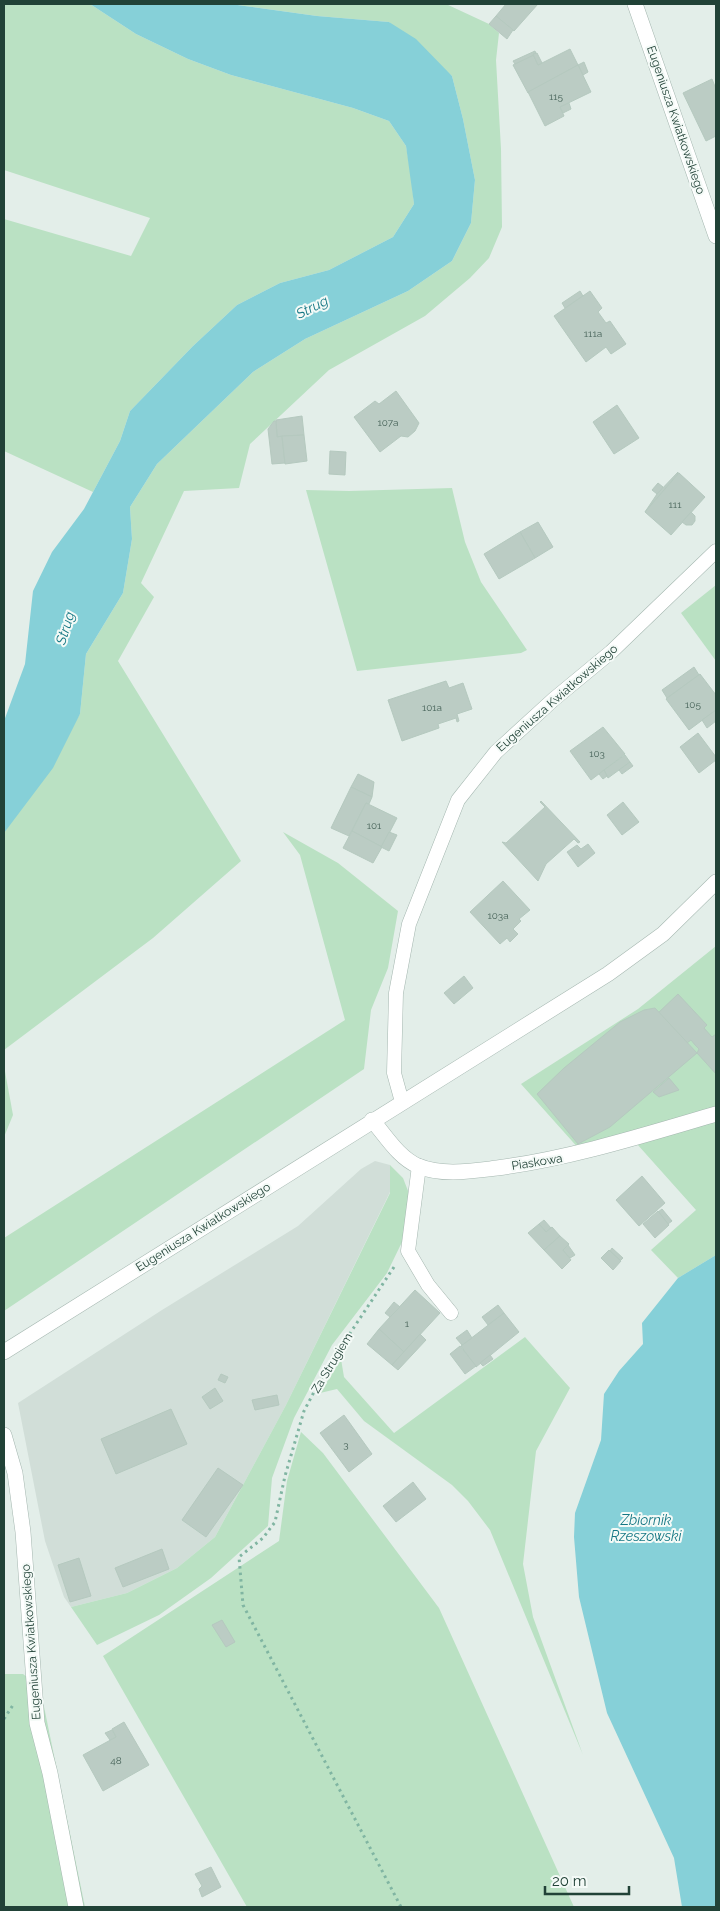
<svg xmlns="http://www.w3.org/2000/svg" width="720" height="1911" viewBox="0 0 720 1911" font-family="Raleway,sans-serif">
<rect width="100%" height="100%" fill="#e3eee9"/>
<!-- built -->
<path fill="#d1ded8" d="M375,1161L390,1165V1192L286,1405L215,1537L177,1568L127,1593L71,1607L64,1597L45,1541L18,1403L162,1310L298,1226L361,1169Z"/>
<!-- green -->
<g fill="#bae1c3">
<path d="M4,4H90L136,34L188,59L231,75L353,108L389,121L406,146L411,175L414,204L393,237L329,270L280,283L237,305L193,346L130,411L120,441L93,492L4,451V219L131,256L150,218L4,170Z"/>
<path d="M230,4H446L489,24L499,33L496,60L501,149L502,227L489,258L470,278L425,316L329,370L250,444L239,488L184,491L141,583L154,597L118,661L241,861L153,938L4,1050V833L80,714L86,654L123,593L132,539L130,507L157,464L253,372L305,339L408,291L452,261L471,223L475,180L463,119L452,76L389,22L317,16Z"/>
<path d="M452,488L465,542L481,582L527,650L521,653L357,671L306,490L349,491Z"/>
<path d="M716,585V661L681,613Z"/>
<path d="M283,832L338,863L398,911L388,968L371,1010L364,1069L4,1311V1238L345,1020L300,855Z"/>
<path d="M716,946V1108L580,1150L521,1084L638,1009Z"/>
<path d="M4,1066L13,1115L4,1137Z"/>
<path d="M716,1120V1255L678,1278L651,1250L696,1210L637,1144Z"/>
<path d="M390,1165L403,1178L410,1196L402,1242L387,1273L332,1345L294,1418L272,1478L268,1526L211,1578L159,1615L97,1645L71,1607L127,1593L177,1568L215,1537L286,1405L390,1193Z"/>
<path d="M525,1337L570,1388L536,1451L523,1564L533,1617L583,1755L490,1530L468,1501L452,1485L364,1421L337,1389L320,1393L341,1359L344,1377L394,1433Z"/>
<path d="M301,1432L323,1453L439,1608L574,1907H247L103,1656L279,1541L287,1481Z"/>
<path d="M4,1674H23L40,1687L85,1907H4Z"/>
</g>
<!-- water -->
<g fill="#86d0d8">
<path d="M90,4H230L317,16L389,22L416,39L452,76L463,119L475,180L471,223L452,261L408,291L305,339L253,372L157,464L130,507L132,539L123,593L86,654L80,714L53,768L4,833V721L25,664L33,591L52,552L84,509L120,441L130,411L193,346L237,305L280,283L329,270L393,237L414,204L406,146L389,121L353,108L231,75L188,59L136,34Z"/>
<path d="M716,1255V1907H682L674,1858L607,1713L579,1597L574,1537L575,1513L601,1440L604,1394L619,1371L643,1344L642,1323L678,1278Z"/>
</g>
<!-- building -->
<g fill="#bbccc4" stroke="#b5c9bf">
<path d="M506,4H538L514,31L496,16Z"/>
<path d="M496,16L513,30L507,39L489,24Z"/>
<path d="M570,49L578,65L528,93L513,65L533,54L538,65Z"/>
<path d="M535,51L536,54L515,64L513,61Z"/>
<path d="M537,53L542,63L538,65L533,54Z"/>
<path d="M584,62L588,72L583,75L578,65Z"/>
<path d="M578,65L591,92L560,107L564,116L545,126L528,92Z"/>
<path d="M712,79L716,89V136L706,141L683,93Z"/>
<path d="M569,103L571,109L563,113L560,107Z"/>
<path d="M580,291L583,296L565,308L562,303Z"/>
<path d="M590,291L602,308L598,312L606,323L610,321L626,344L611,354L606,347L586,362L554,316Z"/>
<path d="M396,391L419,423L415,431L408,437L401,436L380,452L354,417L375,401L379,404Z"/>
<path d="M617,405L639,438L614,454L593,422Z"/>
<path d="M302,416L304,435L277,437L276,420Z"/>
<path d="M274,421H276L277,437L282,436L285,463L272,464L268,429Z"/>
<path d="M304,435L307,461L285,464L282,436Z"/>
<path d="M330,451L346,452L345,475L329,474Z"/>
<path d="M678,472V474L645,512L657,494Z"/>
<path d="M679,473L705,497L671,535L645,512Z"/>
<path d="M658,483L663,487L657,494L652,490Z"/>
<path d="M691,512L695,516V521L692,525H686L682,522Z"/>
<path d="M538,522L553,547L535,558L520,532Z"/>
<path d="M520,532L535,558L499,579L484,554Z"/>
<path d="M694,667L699,675L667,698L662,690Z"/>
<path d="M700,674L716,695V710L689,730L666,699Z"/>
<path d="M446,681L449,688L463,683L472,709L457,714L459,721L457,722L456,718L438,724L439,728L402,741L388,700Z"/>
<path d="M716,710V721L707,728L702,720Z"/>
<path d="M603,727L625,754L591,780L570,751Z"/>
<path d="M698,733L716,757V760L699,773L680,747Z"/>
<path d="M625,755L630,762L608,778L604,770Z"/>
<path d="M630,762L633,766L622,774L619,770Z"/>
<path d="M604,770L607,776L603,779L599,774Z"/>
<path d="M358,774L374,782L372,797L351,787Z"/>
<path d="M351,787L372,797L369,804L366,803L349,836L331,828Z"/>
<path d="M541,801L580,842L578,843L574,839L546,864L538,881L502,842L506,843L545,807L540,802Z"/>
<path d="M623,802L639,822L622,835L607,815Z"/>
<path d="M366,803L397,818L382,847L352,831Z"/>
<path d="M352,831L382,847L373,863L343,848Z"/>
<path d="M389,832L397,835L389,851L381,847Z"/>
<path d="M588,844L595,853L578,867L567,852L577,845L581,849Z"/>
<path d="M503,881L530,910L519,919L521,921L513,929L518,934L510,942L507,938L500,944L470,912Z"/>
<path d="M464,976L473,988L454,1004L444,993Z"/>
<path d="M678,994L707,1025L704,1028L712,1037L716,1034V1074L697,1053L699,1049L695,1045L691,1040L687,1043L658,1013Z"/>
<path d="M655,1008L697,1053L610,1127L578,1144L537,1094L564,1068L620,1022L644,1010Z"/>
<path d="M669,1078L679,1090L659,1097L653,1092Z"/>
<path d="M642,1176L665,1203L639,1226L616,1200Z"/>
<path d="M662,1209L672,1221L668,1224L658,1212Z"/>
<path d="M658,1211L669,1225L655,1238L643,1224Z"/>
<path d="M544,1220L551,1228L546,1232L539,1224Z"/>
<path d="M539,1224L546,1232L552,1227L560,1236L544,1250L528,1233Z"/>
<path d="M560,1236L569,1244L563,1250L571,1260L562,1269L544,1250Z"/>
<path d="M568,1245L575,1255L570,1258L563,1250Z"/>
<path d="M612,1248L623,1258L620,1261L610,1251Z"/>
<path d="M609,1250L621,1261L613,1270L601,1258Z"/>
<path d="M415,1290L440,1313L404,1352L379,1329Z"/>
<path d="M394,1302L400,1307L390,1317L385,1313Z"/>
<path d="M498,1305L504,1313L488,1325L482,1317Z"/>
<path d="M504,1313L519,1332L476,1367L461,1346Z"/>
<path d="M379,1329L404,1352L392,1365L367,1344Z"/>
<path d="M467,1330L472,1338L462,1345L456,1338Z"/>
<path d="M420,1334L426,1340L398,1370L392,1365Z"/>
<path d="M460,1346L476,1366L465,1374L450,1354Z"/>
<path d="M490,1355L493,1359L483,1366L480,1363Z"/>
<path d="M221,1374L228,1377L225,1383L218,1380Z"/>
<path d="M215,1388L223,1401L210,1409L202,1397Z"/>
<path d="M277,1395L279,1405L255,1410L252,1400Z"/>
<path d="M171,1409L187,1444L116,1474L101,1439Z"/>
<path d="M344,1415L372,1454L349,1472L320,1433Z"/>
<path d="M218,1468L243,1485L206,1537L182,1520Z"/>
<path d="M413,1482L426,1499L396,1522L383,1506Z"/>
<path d="M162,1549L169,1569L123,1587L115,1568Z"/>
<path d="M79,1558L91,1596L70,1602L58,1565Z"/>
<path d="M222,1620L235,1642L226,1647L212,1625Z"/>
<path d="M124,1722L149,1765L103,1791L83,1755L116,1737L112,1729Z"/>
<path d="M112,1730L116,1737L110,1740L105,1733Z"/>
<path d="M211,1867L221,1887L202,1897L199,1889L202,1886L195,1874Z"/>
</g>
<g fill="none" stroke-linecap="round" stroke-linejoin="round">
<!-- service casing -->
<g stroke="#a5b7b0" stroke-width="15">
<g id="service">
<path d="M402,1102L394,1073L396,993L409,924L458,800L496,752L554,699L611,652L716,551"/>
<path d="M419,1166L408,1251L428,1285L451,1313"/>
</g>
</g>
<!-- minor casing -->
<g stroke="#a5b7b0" stroke-width="16">
<g id="minor">
<path d="M372,1120C386,1136 398,1157 418,1166C442,1176 472,1171 497,1168C572,1158 644,1135 716,1114"/>
<path d="M4,1435L15,1473L23,1532L37,1723L50,1773L76,1907"/>
</g>
</g>
<!-- tertiary casing -->
<g stroke="#a5b7b0" stroke-width="16">
<g id="tertiary">
<path d="M635,4L716,236"/>
<path d="M4,1352L608,974L663,934L716,882"/>
</g>
</g>
<!-- path -->
<g stroke="#80b5a2" stroke-width="3" stroke-dasharray="2.5 4" stroke-linecap="butt">
<path d="M394,1267L325,1371L304,1411L285,1476L275,1522L263,1538L239,1557L243,1605L401,1907"/>
<path d="M4,1719L13,1705"/>
</g>
<!-- service -->
<use href="#service" stroke="#fff" stroke-width="14"/>
<!-- minor -->
<use href="#minor" stroke="#fff" stroke-width="15"/>
<!-- tertiary -->
<use href="#tertiary" stroke="#fff" stroke-width="15"/>
</g>
<g text-anchor="middle" dominant-baseline="central" stroke-width="4" stroke-linejoin="round" paint-order="stroke">
<!-- number labels -->
<g font-size="10" fill="#48645a">
<text x="556" y="96">115</text>
<text x="593" y="333">111a</text>
<text x="388" y="422">107a</text>
<text x="675" y="504">111</text>
<text x="693" y="704">105</text>
<text x="432" y="707">101a</text>
<text x="597" y="753">103</text>
<text x="374" y="825">101</text>
<text x="498" y="915">103a</text>
<text x="407" y="1323">1</text>
<text x="346" y="1444">3</text>
<text x="116" y="1760">48</text>
</g>
<!-- street labels -->
<g font-size="12" fill="#214237" stroke="#f4faf7">
<text transform="translate(676 120) rotate(71)">Eugeniusza Kwiatkowskiego</text>
<text transform="translate(557 698) rotate(-41)">Eugeniusza Kwiatkowskiego</text>
<text transform="translate(537 1162) rotate(-9)">Piaskowa</text>
<text transform="translate(203 1227) rotate(-32)">Eugeniusza Kwiatkowskiego</text>
<text transform="translate(332 1363) rotate(-59)">Za Strugiem</text>
<text transform="translate(31 1642) rotate(-94)">Eugeniusza Kwiatkowskiego</text>
</g>
<!-- water labels -->
<g font-size="14" font-style="italic" fill="#147784" stroke="#f4faf7">
<text transform="translate(312 307) rotate(-27)">Strug</text>
<text transform="translate(65 628) rotate(-73)">Strug</text>
<text x="646" y="1520">Zbiornik<tspan x="646" dy="16">Rzeszowski</tspan></text>
</g>
</g>
<!-- border -->
<rect width="720" height="1911" fill="none" stroke="#214237" stroke-width="10"/>
<!-- scale -->
<path d="M545 1886v8h84v-8" fill="none" stroke="#214237" stroke-width="2.5"/>
<text x="552" y="1886" font-size="15" fill="#214237" stroke="#f4faf7" stroke-width="4" paint-order="stroke">20 m</text>
</svg>
